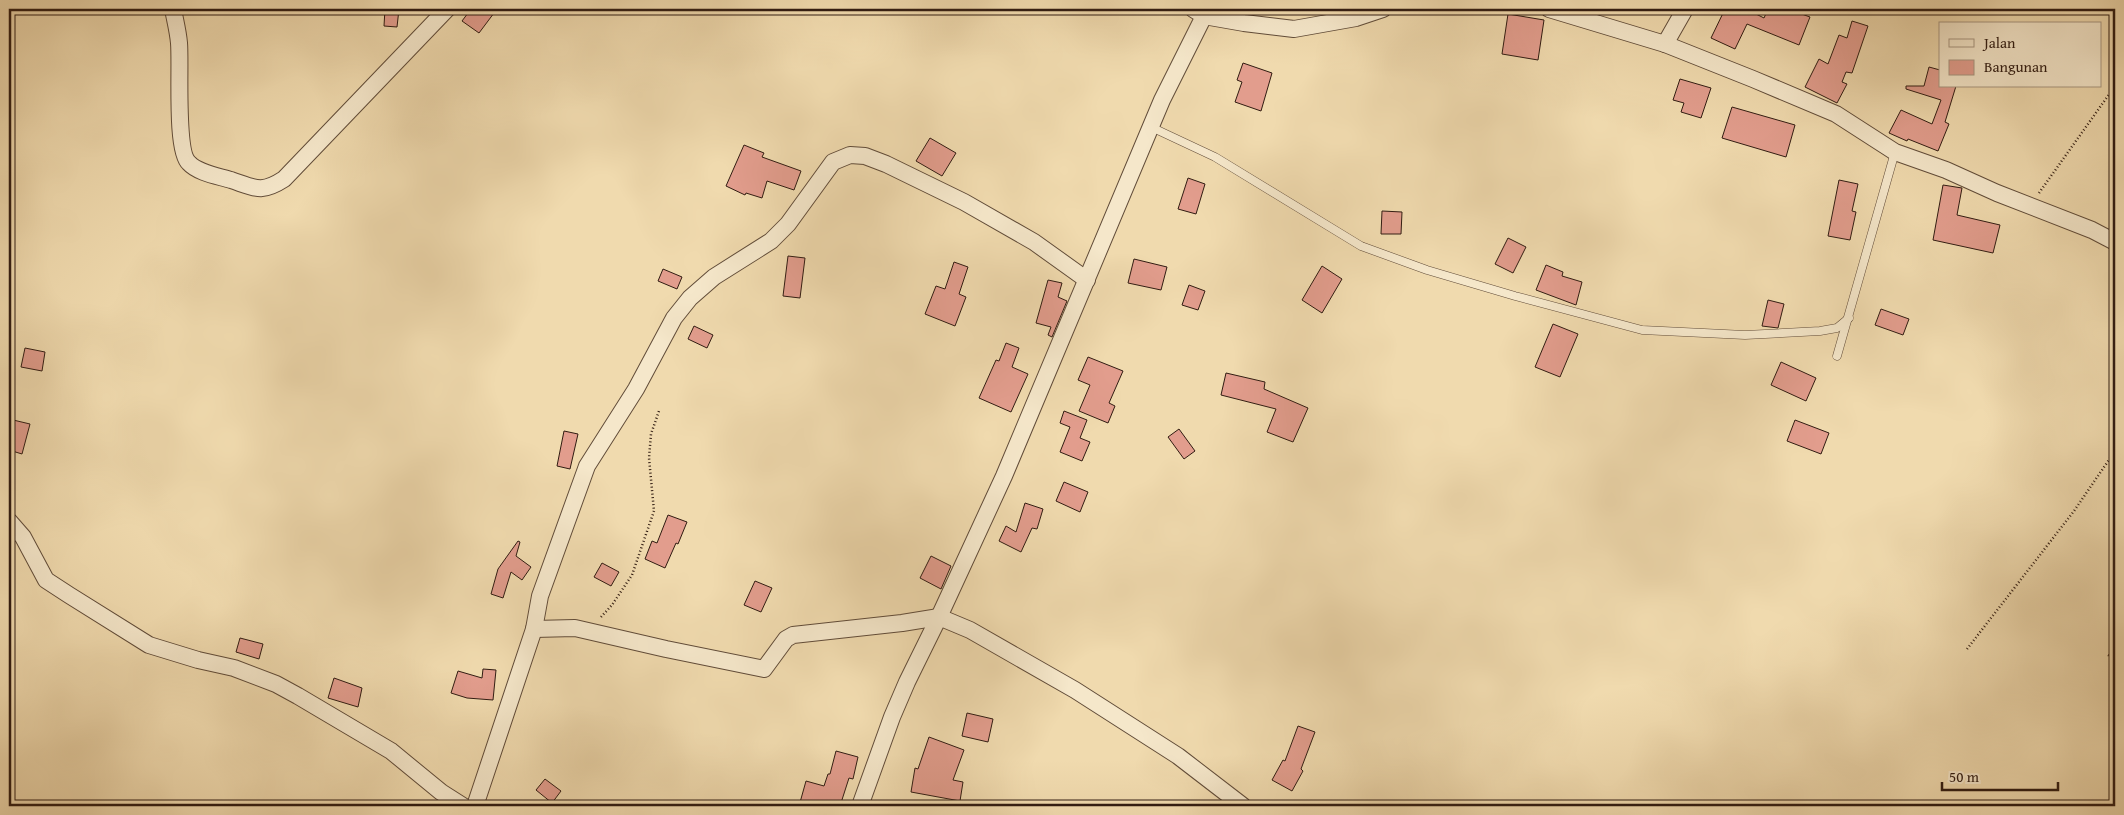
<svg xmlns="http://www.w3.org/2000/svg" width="2124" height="815" viewBox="0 0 2124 815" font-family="'Gentium Book Plus',serif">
<rect width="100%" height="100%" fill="#f0daae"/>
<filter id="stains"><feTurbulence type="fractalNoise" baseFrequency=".004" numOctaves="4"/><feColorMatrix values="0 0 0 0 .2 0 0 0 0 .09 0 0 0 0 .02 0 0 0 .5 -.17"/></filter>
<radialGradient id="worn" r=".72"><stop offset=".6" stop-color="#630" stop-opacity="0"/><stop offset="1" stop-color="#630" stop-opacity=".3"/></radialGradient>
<!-- building -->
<g fill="#e29d8d" stroke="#311c12">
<path d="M385,9H399L397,27L384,26Z"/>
<path d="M471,9H497L479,33L462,21Z"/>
<path d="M1725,9H1746L1764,18L1768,9H1788L1810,17L1799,45L1747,24L1735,49L1711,38Z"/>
<path d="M1508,14L1544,20L1538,60L1502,54Z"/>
<path d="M1852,21L1868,26L1852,73L1846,72L1842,82L1847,84L1837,103L1805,87L1819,59L1828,64L1839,35L1847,38Z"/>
<path d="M1243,63L1272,73L1261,111L1235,102L1242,82L1237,80Z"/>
<path d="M1929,67L1940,70V86H1956L1945,122L1949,124L1938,151L1908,139L1907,141L1889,133L1901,110L1932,124L1941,100L1906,89V86H1924Z"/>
<path d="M1680,79L1711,88L1701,118L1681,112L1684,103L1673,100Z"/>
<path d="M1732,107L1795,125L1786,157L1722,138Z"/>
<path d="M930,138L956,153L942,176L916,161Z"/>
<path d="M744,145L764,153L762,157L801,171L794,190L767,181L762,198L746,193L745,195L726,186Z"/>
<path d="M1188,178L1205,184L1196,214L1178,209Z"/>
<path d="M1839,180L1858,184L1852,211L1856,212L1850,240L1828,236Z"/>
<path d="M1943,185L1962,188L1957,215L2000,225L1993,253L1933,240Z"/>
<path d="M1382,211L1402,212L1401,234H1381Z"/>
<path d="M1508,238L1526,247L1513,273L1495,264Z"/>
<path d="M788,256L805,258L800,298L783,296Z"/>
<path d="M1134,259L1167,267L1161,290L1128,283Z"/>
<path d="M954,262L968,267L959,294L966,297L955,326L925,314L936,286L945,289Z"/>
<path d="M1546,265L1563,272L1562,276L1582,282L1576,305L1536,290Z"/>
<path d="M1322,266L1342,279L1322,313L1302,300Z"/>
<path d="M663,269L682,277L677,289L658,281Z"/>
<path d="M1048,280L1062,283L1058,297L1067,301L1052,337L1048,335L1051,327L1036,323Z"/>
<path d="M1189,285L1205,291L1198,310L1182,305Z"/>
<path d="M1768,300L1784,304L1778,328L1762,326Z"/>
<path d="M1881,309L1909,319L1903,335L1875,325Z"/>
<path d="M1553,324L1578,334L1560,377L1535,367Z"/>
<path d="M694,326L713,335L707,348L688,339Z"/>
<path d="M1006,343L1019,348L1012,367L1028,374L1011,412L979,398L996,360L999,361Z"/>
<path d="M25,348L45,352L42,371L21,367Z"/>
<path d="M1088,357L1123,371L1109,403L1115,406L1108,423L1079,411L1090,385L1078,380Z"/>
<path d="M1781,362L1816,378L1806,401L1771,385Z"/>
<path d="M1226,373L1265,382L1264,389L1308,408L1293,442L1267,432L1276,409L1221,395Z"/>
<path d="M1064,411L1087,420L1080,438L1090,442L1082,461L1060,452L1070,427L1060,423Z"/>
<path d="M9,419L30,424L22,454L9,450Z"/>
<path d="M1795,420L1829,433L1821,454L1787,441Z"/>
<path d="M1179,429L1195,451L1184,459L1168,437Z"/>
<path d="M564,431L578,434L570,469L557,466Z"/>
<path d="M1064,482L1088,492L1080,512L1056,501Z"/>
<path d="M1025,503L1043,509L1037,529L1032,528L1021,552L999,541L1006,526L1016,532Z"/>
<path d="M668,515L687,522L678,544L676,543L665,568L645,559L652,541L657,543Z"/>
<path d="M518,541L520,542L516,556L531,567L522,580L511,572L503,598L491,594L498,569Z"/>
<path d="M931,556L951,566L941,589L920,578Z"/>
<path d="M602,563L619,572L611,586L594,577Z"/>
<path d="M755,581L772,588L761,612L744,605Z"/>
<path d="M240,638L263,644L259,659L236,652Z"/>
<path d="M483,669L496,670L493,700L467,698L451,693L458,671L482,678Z"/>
<path d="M334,678L362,688L358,707L328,698Z"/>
<path d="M967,713L993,719L988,742L962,736Z"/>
<path d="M1298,726L1315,732L1301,769L1303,771L1292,791L1272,780L1283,760L1285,761Z"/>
<path d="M929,737L964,750L953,780L963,782L960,801L911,792L915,768L918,769Z"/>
<path d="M836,751L858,757L853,779L849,778L840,806H799L806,781L824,786L828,774H830Z"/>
<path d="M545,779L561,791L552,803L536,790Z"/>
</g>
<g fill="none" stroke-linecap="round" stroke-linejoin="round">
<!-- service casing -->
<g stroke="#614c39" stroke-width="9">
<g id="service">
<path d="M1151,127L1215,157L1361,246L1427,270L1515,296L1642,330L1745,335L1820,331L1837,328L1849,318"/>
<path d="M1837,356L1895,152"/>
</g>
</g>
<!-- minor casing -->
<g stroke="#614c39" stroke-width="18">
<g id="minor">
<path d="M173,9C175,20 178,31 179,43C181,65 175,151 189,163C198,173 218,176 231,180C255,188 261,194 284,179L447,9"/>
<path d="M1549,9L1665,44L1753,79L1836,114L1895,152L1946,170L1997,193L2092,230L2115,242"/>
<path d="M1204,16L1244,23L1294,29L1356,18L1383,9"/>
<path d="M1665,44L1685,9"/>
<path d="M9,521L23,537L46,580L69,595L149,645L198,660L234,668L276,684L298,696L391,751L441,792L463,806"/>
<path d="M534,629L575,628L666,649L764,669L786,639L793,635L902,623L939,617L970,630L1075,690L1178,756L1243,806"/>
<path d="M475,806L534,629L540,596L587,466L636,389L674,318L690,298L714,277L771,241L788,224L833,162L850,155L865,156L886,164L964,202L1034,242L1087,280"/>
<path d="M860,806L892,717L907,682L939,617L1004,476L1162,100L1204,16L1193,9"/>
</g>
</g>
<!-- path -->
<g stroke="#311c12" stroke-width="2.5" stroke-dasharray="1 2.5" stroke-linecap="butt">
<path d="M2039,193L2115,86"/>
<path d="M601,617L612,605L632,575L654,511L649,458L651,434L659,411"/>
<path d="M1967,649L2074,511L2115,451"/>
<path d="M2108,655L2115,659"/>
</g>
<!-- service -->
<use href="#service" stroke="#f5e7ca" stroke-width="8"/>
<!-- minor -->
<use href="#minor" stroke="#f5e7ca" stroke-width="16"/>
</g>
<!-- margin -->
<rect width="2124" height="815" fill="none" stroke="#f0daae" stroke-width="30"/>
<rect x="10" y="10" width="2104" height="795" fill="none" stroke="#311c12" stroke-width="2.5"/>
<rect x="15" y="15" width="2094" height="785" fill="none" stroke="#311c12"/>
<!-- legend -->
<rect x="1939" y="22" width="162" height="65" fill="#f5e7ca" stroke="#a79680"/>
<rect x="1949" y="39" width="25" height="8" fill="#f5e7ca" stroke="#a79680"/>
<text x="1984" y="48" font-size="15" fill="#311c12">Jalan</text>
<rect x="1949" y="60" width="25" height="15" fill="#e29d8d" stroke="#a79680"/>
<text x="1984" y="72" font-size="15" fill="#311c12">Bangunan</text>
<!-- scale -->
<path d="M1942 782v8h116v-8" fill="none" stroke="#311c12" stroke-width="2.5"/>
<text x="1949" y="782" font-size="15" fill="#311c12" stroke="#f5e7ca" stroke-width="4" paint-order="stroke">50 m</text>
<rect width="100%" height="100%" filter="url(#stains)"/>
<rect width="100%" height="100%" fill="url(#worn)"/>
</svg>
